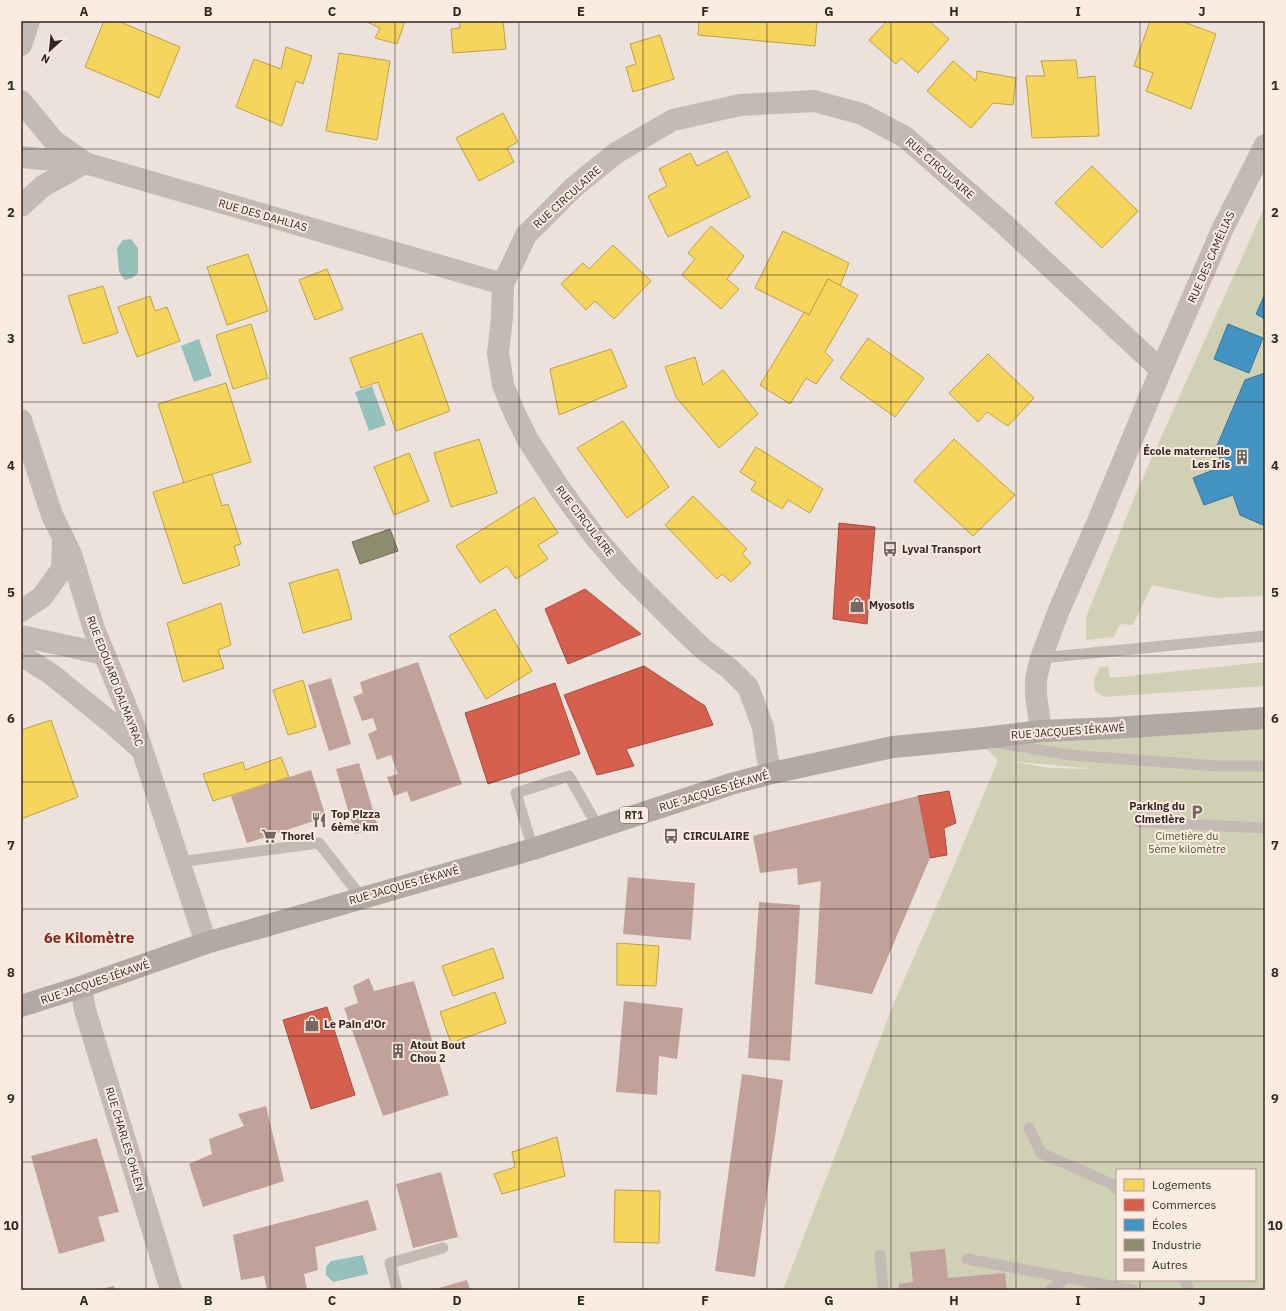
<svg xmlns="http://www.w3.org/2000/svg" width="1286" height="1311" viewBox="0 0 1286 1311" font-family="'IBM Plex Sans',sans-serif">
<rect width="100%" height="100%" fill="#ece2db"/>
<!-- green -->
<g fill="#d0d1b4" fill-rule="evenodd">
<path d="M1265,206V294L1256,314L1265,319V373L1245,380L1216,448L1223,466L1193,478L1204,505L1233,495L1240,515L1265,526V596L1215,598L1152,585L1133,625L1120,624L1114,637L1086,640V617L1136,493Z"/>
<path d="M1265,662V686L1104,697L1095,691L1094,679L1100,667L1108,666L1110,678Z"/>
<path d="M1265,718V1290H783L896,998L954,866L998,760L976,739ZM1008,761L1095,769L1051,768ZM1117,1170H1255V1280H1117Z"/>
</g>
<!-- water -->
<g fill="#96c0bb">
<path d="M131,239L138,248V273L132,278L125,280L119,272L117,248L123,240Z"/>
<path d="M199,339L212,376L194,382L181,346Z"/>
<path d="M372,386L386,425L369,431L355,392Z"/>
<path d="M363,1255L368,1274L333,1282L326,1275V1267L331,1261Z"/>
</g>
<!-- homes -->
<g fill="#f6d55c" stroke="#bca14b">
<path d="M104,21H118L180,47L159,98L85,67Z"/>
<path d="M365,21H405L397,44L375,38L380,28Z"/>
<path d="M459,21H503L506,49L453,53L451,29L460,28Z"/>
<path d="M699,21H817L815,46L698,35Z"/>
<path d="M887,21H929L949,39L918,73L901,58L896,64L869,40Z"/>
<path d="M1150,21H1181L1216,34L1191,109L1146,91L1153,73L1134,66Z"/>
<path d="M660,35L674,79L633,92L626,67L636,64L630,44Z"/>
<path d="M286,47L312,56L303,84L296,81L282,126L236,107L254,59L281,69Z"/>
<path d="M339,53L390,61L377,140L326,131Z"/>
<path d="M1076,60L1078,78L1095,76L1099,136L1032,138L1026,76H1045L1041,61Z"/>
<path d="M953,61L976,81L977,71L1016,78L1013,105L993,103L971,128L927,91Z"/>
<path d="M503,113L518,142L507,148L514,162L479,181L456,138Z"/>
<path d="M727,151L750,197L668,237L648,196L667,186L659,169L690,153L697,166Z"/>
<path d="M1092,166L1138,211L1102,248L1055,203Z"/>
<path d="M711,226L744,256L727,279L739,289L721,309L682,275L695,259L688,253Z"/>
<path d="M783,231L849,263L840,286L828,279L809,315L755,288Z"/>
<path d="M613,245L651,281L614,319L595,301L586,310L561,284L583,263L589,269Z"/>
<path d="M248,254L268,311L227,325L207,267Z"/>
<path d="M327,269L343,309L315,320L299,280Z"/>
<path d="M828,279L858,295L825,352L833,360L816,384L806,378L790,404L760,385L804,312L809,315Z"/>
<path d="M103,286L118,333L83,344L68,296Z"/>
<path d="M150,296L155,311L167,307L180,341L137,357L118,307Z"/>
<path d="M251,324L268,378L233,389L216,335Z"/>
<path d="M422,333L450,411L396,431L378,382L361,388L350,358Z"/>
<path d="M868,338L924,378L895,417L840,378Z"/>
<path d="M611,349L627,387L559,415L550,369Z"/>
<path d="M988,354L1034,398L1008,426L987,412L978,422L949,393Z"/>
<path d="M695,357L703,385L723,370L758,414L719,448L676,397L665,367Z"/>
<path d="M226,383L251,462L184,483L158,404Z"/>
<path d="M623,421L669,487L627,518L577,448Z"/>
<path d="M479,439L497,493L451,507L434,453Z"/>
<path d="M954,439L1015,495L973,536L914,481Z"/>
<path d="M756,447L823,489L810,513L788,500L782,509L751,490L756,482L740,472Z"/>
<path d="M409,453L429,501L394,515L374,467Z"/>
<path d="M212,474L222,506L228,504L241,544L234,546L240,565L183,584L153,492Z"/>
<path d="M693,496L747,549L742,553L751,563L731,582L722,574L717,579L665,525Z"/>
<path d="M534,497L558,533L538,545L548,559L516,579L507,566L480,583L456,546Z"/>
<path d="M338,569L352,619L303,633L289,583Z"/>
<path d="M221,603L231,645L218,650L224,668L183,682L167,623Z"/>
<path d="M495,609L532,671L486,699L449,636Z"/>
<path d="M303,680L316,727L288,735L273,690Z"/>
<path d="M51,720L78,797L21,819V730Z"/>
<path d="M281,757L289,777L213,801L203,774L243,762L245,770Z"/>
<path d="M617,943L659,946L656,986L617,985Z"/>
<path d="M493,948L504,978L453,996L442,966Z"/>
<path d="M495,992L506,1023L451,1043L440,1012Z"/>
<path d="M557,1137L565,1176L502,1194L494,1174L515,1167L512,1152Z"/>
<path d="M615,1190L660,1191L659,1243L614,1242Z"/>
</g>
<!-- shops -->
<g fill="#d6604d" stroke="#a54f41">
<path d="M839,523L875,527L867,624L833,619Z"/>
<path d="M585,589L641,634L568,664L545,609Z"/>
<path d="M644,666L705,706L713,725L626,749L634,766L597,775L564,695Z"/>
<path d="M555,683L580,754L488,784L465,713Z"/>
<path d="M949,791L956,823L944,828L947,855L930,858L918,796Z"/>
<path d="M327,1007L355,1095L311,1109L283,1020Z"/>
</g>
<!-- schools -->
<g fill="#4393c3" stroke="#3e7393">
<path d="M1265,294V319L1256,314Z"/>
<path d="M1228,324L1263,338L1249,373L1214,359Z"/>
<path d="M1265,373V526L1240,515L1233,495L1204,505L1193,478L1223,466L1216,448L1245,380Z"/>
</g>
<!-- industry -->
<path fill="#8c8c6e" stroke="#726e58" d="M390,529L398,551L360,564L352,542Z"/>
<!-- building -->
<g fill="#c1a29b">
<path d="M418,662L462,784L411,802L407,791L394,796L387,777L398,774L391,755L377,760L368,734L377,730L373,718L362,721L353,697L363,693L360,682Z"/>
<path d="M331,678L351,744L329,751L308,685Z"/>
<path d="M359,763L378,827L355,834L336,769Z"/>
<path d="M311,770L326,817L247,843L231,796Z"/>
<path d="M918,796L930,858L872,994L815,984L821,881L798,885L797,868L760,873L753,836Z"/>
<path d="M628,877L695,883L691,940L623,934Z"/>
<path d="M759,902L800,905L790,1061L748,1058Z"/>
<path d="M369,978L374,991L414,981L449,1095L383,1116L344,1008L358,1003L353,986Z"/>
<path d="M624,1001L683,1008L677,1059L659,1056L657,1095L616,1092Z"/>
<path d="M742,1074L783,1080L755,1277L715,1271Z"/>
<path d="M266,1106L284,1181L203,1207L189,1164L212,1154L209,1139L244,1126L238,1114Z"/>
<path d="M97,1138L119,1212L98,1217L105,1241L59,1254L31,1156Z"/>
<path d="M441,1172L458,1237L413,1248L396,1184Z"/>
<path d="M368,1200L377,1230L315,1247L318,1270L304,1274L307,1290H267L264,1276L241,1280L233,1235Z"/>
<path d="M945,1249L948,1278L1005,1273L1007,1290H899V1284L913,1282L910,1252Z"/>
<path d="M467,1280L470,1290H432Z"/>
<path d="M114,1286L115,1290H101V1289Z"/>
</g>
<g fill="none" stroke-linecap="round" stroke-linejoin="round">
<!-- lane -->
<g stroke="#c4bab5" stroke-width="11">
<path d="M1041,658L1265,636"/>
<path d="M998,743L1070,755L1217,766H1265"/>
<path d="M1139,822L1265,828"/>
<path d="M533,849L516,793L569,776L598,827"/>
<path d="M179,862L319,843L361,897"/>
<path d="M1029,1128L1041,1153L1112,1184L1117,1189"/>
<path d="M880,1255L883,1290"/>
<path d="M967,1259L1133,1290"/>
<path d="M1185,1280L1189,1290"/>
<path d="M397,1290L390,1263L443,1248"/>
<path d="M1050,1290L1067,1277"/>
</g>
<!-- street -->
<g stroke="#c4bab5" stroke-width="22">
<path d="M21,45L29,21"/>
<path d="M21,101L54,141L85,163L43,186L21,206"/>
<path d="M21,157L85,163L503,284"/>
<path d="M21,420L52,515L71,554L94,629L136,731L206,943"/>
<path d="M21,611L42,597L62,569L63,542"/>
<path d="M21,636L104,654"/>
<path d="M21,655L51,674L114,725L141,749"/>
<path d="M1041,731L1036,695V679L1041,658L1059,610L1096,526L1161,370L1222,230L1265,145"/>
<path d="M772,773L767,756L763,727L748,687L730,669L703,649L679,626L626,573L595,537L560,489L528,440L515,414L503,385L498,353L502,317L503,284L526,235L574,187L616,153L673,120L740,105L814,101L862,114L905,137L1003,223L1161,370"/>
<path d="M81,987L85,1010L171,1290"/>
</g>
<!-- primary -->
<path stroke="#b3a9a4" stroke-width="22" d="M21,1006L81,987L206,943L533,849L731,784L772,773L893,747L976,739L1041,731L1114,728L1265,718"/>
</g>
<!-- grid -->
<path fill="none" stroke="#342724" stroke-width="1" stroke-opacity="0.55" d="M146,21V1290M270,21V1290M395,21V1290M519,21V1290M643,21V1290M767,21V1290M891,21V1290M1016,21V1290M1140,21V1170M21,149H1265M21,275H1265M21,402H1265M21,529H1265M21,656H1265M21,782H1265M21,909H1265M21,1036H1265M21,1162H1265M1140,1280V1290"/>
<!-- icons -->
<defs>
<g id="building-bare" transform="scale(1.2)"><path d="M-4-6H4V6H1V3H-1V6H-4ZM-2.5-4.3h1.7v1.8h-1.7ZM.8-4.3h1.7v1.8H.8ZM-2.5-1h1.7V.8h-1.7ZM.8-1h1.7V.8H.8Z" fill="#746864" stroke="#fbebe1" stroke-width="2.5" paint-order="stroke"/></g>
<g id="bus-bare" transform="scale(1.2)"><path d="M-5-6H5V4H4V6H2V4H-2V6H-4V4H-5ZM-3.5-4V0h7V-4ZM-3.5 1.2v1.5H-2V1.2ZM2 1.2v1.5H3.5V1.2Z" fill="#746864" stroke="#fbebe1" stroke-width="2.5" paint-order="stroke"/></g>
<g id="shop-bare" transform="scale(1.2)"><path d="M-5-2.5h2.3a2.7 3.5 0 0 1 5.4 0H5L5.5 6h-11ZM-1.5-2.5h3a1.5 2.3 0 0 0-3 0Z" fill="#746864" stroke="#fbebe1" stroke-width="2.5" paint-order="stroke"/></g>
<g id="parking-bare" transform="scale(1.2)"><path d="M-3.5-5.5H1a3.5 3.5 0 0 1 0 7H-1V5.5H-3.5ZM-1-3.4V-.6H.8a1.4 1.4 0 0 0 0-2.8Z" fill="#746864" stroke="#fbebe1" stroke-width="2.5" paint-order="stroke"/></g>
<g id="restaurant-bare" transform="scale(1.2)"><path d="M-5-6h1v4h1v-4h1v4h1v-4h1v5L-1.5 .5V6h-2V.5L-5-1ZM5-6V6H3V1.5H1.5Q1.5-4 5-6Z" fill="#746864" stroke="#fbebe1" stroke-width="2.5" paint-order="stroke"/></g>
<g id="supermarket-bare" transform="scale(1.2)"><path d="M-6-5.5h2.5l.6 2H6L4.5 2H-2.5L-4.4-4H-6ZM-1.5 3.2a1.3 1.3 0 1 0 .1 0ZM3 3.2a1.3 1.3 0 1 0 .1 0Z" fill="#746864" stroke="#fbebe1" stroke-width="2.5" paint-order="stroke"/></g>
</defs>
<g fill-rule="evenodd">
<use href="#building-bare" x="1242" y="457"/>
<use href="#bus-bare" x="890" y="549"/>
<use href="#shop-bare" x="857" y="605"/>
<use href="#parking-bare" x="1197" y="812"/>
<use href="#restaurant-bare" x="319" y="820"/>
<use href="#supermarket-bare" x="269" y="836"/>
<use href="#bus-bare" x="671" y="836"/>
<use href="#shop-bare" x="312" y="1024"/>
<use href="#building-bare" x="398" y="1051"/>
</g>
<g text-anchor="middle" dominant-baseline="central" stroke-width="4" stroke-linejoin="round" paint-order="stroke">
<!-- shield labels -->
<rect fill="#fbebe1" stroke="#70625d" stroke-width="1" x="620" y="807" width="28" height="16" rx="3"/>
<g font-size="10" font-weight="bold" fill="#342724">
<text x="634" y="815">RT1</text>
</g>
<!-- street labels -->
<g font-size="11" fill="#342724" stroke="#fbebe1">
<text transform="translate(940 168) rotate(41)">RUE CIRCULAIRE</text>
<text transform="translate(567 197) rotate(-42)">RUE CIRCULAIRE</text>
<text transform="translate(263 215) rotate(16)">RUE DES DAHLIAS</text>
<text transform="translate(1211 257) rotate(-66)">RUE DES CAMÉLIAS</text>
<text transform="translate(585 521) rotate(52)">RUE CIRCULAIRE</text>
<text transform="translate(115 681) rotate(69)">RUE EDOUARD DALMAYRAC</text>
<text transform="translate(1068 731) rotate(-4)">RUE JACQUES IÉKAWÉ</text>
<text transform="translate(714 791) rotate(-17)">RUE JACQUES IÉKAWÉ</text>
<text transform="translate(404 885) rotate(-16)">RUE JACQUES IÉKAWÉ</text>
<text transform="translate(95 982) rotate(-19)">RUE JACQUES IÉKAWÉ</text>
<text transform="translate(125 1139) rotate(73)">RUE CHARLES OHLEN</text>
</g>
<!-- poi labels -->
<g font-size="11" font-weight="bold" fill="#342724" stroke="#fbebe1" text-anchor="start">
<text x="1230" y="451" text-anchor="end">École maternelle<tspan x="1230" dy="13">Les Iris</tspan></text>
<text x="902" y="549">Lyvai Transport</text>
<text x="869" y="605">Myosotis</text>
<text x="1185" y="806" text-anchor="end">Parking du<tspan x="1185" dy="13">Cimetière</tspan></text>
<text x="331" y="814">Top Pizza<tspan x="331" dy="13">6ème km</tspan></text>
<text x="281" y="836">Thorel</text>
<text x="683" y="836">CIRCULAIRE</text>
<text x="324" y="1024">Le Pain d'Or</text>
<text x="410" y="1045">Atout Bout<tspan x="410" dy="13">Chou 2</tspan></text>
</g>
<!-- park labels -->
<g font-size="11" fill="#495525" stroke="#fbebe1">
<text x="1187" y="836">Cimetière du<tspan x="1187" dy="13">5ème kilomètre</tspan></text>
</g>
<!-- district labels -->
<g font-size="15" font-weight="bold" fill="#8b2316" stroke="#fbebe1">
<text x="89" y="937">6e Kilomètre</text>
</g>
</g>
<!-- border -->
<rect width="1286" height="1311" fill="none" stroke="#fbebe1" stroke-width="44"/>
<!-- legend -->
<rect x="1116" y="1169" width="140" height="112" fill="#fbebe1" stroke="#ab9d95"/>
<rect x="1124" y="1179" width="20" height="12" fill="#f6d55c" stroke="#ab9d95"/>
<text x="1152" y="1189" font-size="12" fill="#342724">Logements</text>
<rect x="1124" y="1199" width="20" height="12" fill="#d6604d" stroke="#ab9d95"/>
<text x="1152" y="1209" font-size="12" fill="#342724">Commerces</text>
<rect x="1124" y="1219" width="20" height="12" fill="#4393c3" stroke="#ab9d95"/>
<text x="1152" y="1229" font-size="12" fill="#342724">Écoles</text>
<rect x="1124" y="1239" width="20" height="12" fill="#8c8c6e" stroke="#ab9d95"/>
<text x="1152" y="1249" font-size="12" fill="#342724">Industrie</text>
<rect x="1124" y="1259" width="20" height="12" fill="#c1a29b" stroke="#ab9d95"/>
<text x="1152" y="1269" font-size="12" fill="#342724">Autres</text>
<!-- north arrow -->
<g transform="translate(50 50) rotate(207)" stroke="#fbebe1" stroke-width="3" paint-order="stroke">
<path d="M0-3L7 15L0 10L-7 15Z" fill="#342724"/>
<text y="-6" font-size="11" font-weight="bold" text-anchor="middle" fill="#342724">N</text>
</g>
<rect x="22" y="22" width="1242" height="1267" fill="none" stroke="#342724" stroke-width="1.5"/>
<g font-size="13" text-anchor="middle" font-weight="bold" fill="#342724">
<text x="84" y="16">A</text>
<text x="208" y="16">B</text>
<text x="332" y="16">C</text>
<text x="457" y="16">D</text>
<text x="581" y="16">E</text>
<text x="705" y="16">F</text>
<text x="829" y="16">G</text>
<text x="954" y="16">H</text>
<text x="1078" y="16">I</text>
<text x="1202" y="16">J</text>
<text x="11" y="90">1</text>
<text x="1275" y="90">1</text>
<text x="11" y="217">2</text>
<text x="1275" y="217">2</text>
<text x="11" y="343">3</text>
<text x="1275" y="343">3</text>
<text x="11" y="470">4</text>
<text x="1275" y="470">4</text>
<text x="11" y="597">5</text>
<text x="1275" y="597">5</text>
<text x="11" y="723">6</text>
<text x="1275" y="723">6</text>
<text x="11" y="850">7</text>
<text x="1275" y="850">7</text>
<text x="11" y="977">8</text>
<text x="1275" y="977">8</text>
<text x="11" y="1103">9</text>
<text x="1275" y="1103">9</text>
<text x="11" y="1230">10</text>
<text x="1275" y="1230">10</text>
<text x="84" y="1305">A</text>
<text x="208" y="1305">B</text>
<text x="332" y="1305">C</text>
<text x="457" y="1305">D</text>
<text x="581" y="1305">E</text>
<text x="705" y="1305">F</text>
<text x="829" y="1305">G</text>
<text x="954" y="1305">H</text>
<text x="1078" y="1305">I</text>
<text x="1202" y="1305">J</text>
</g>
</svg>
